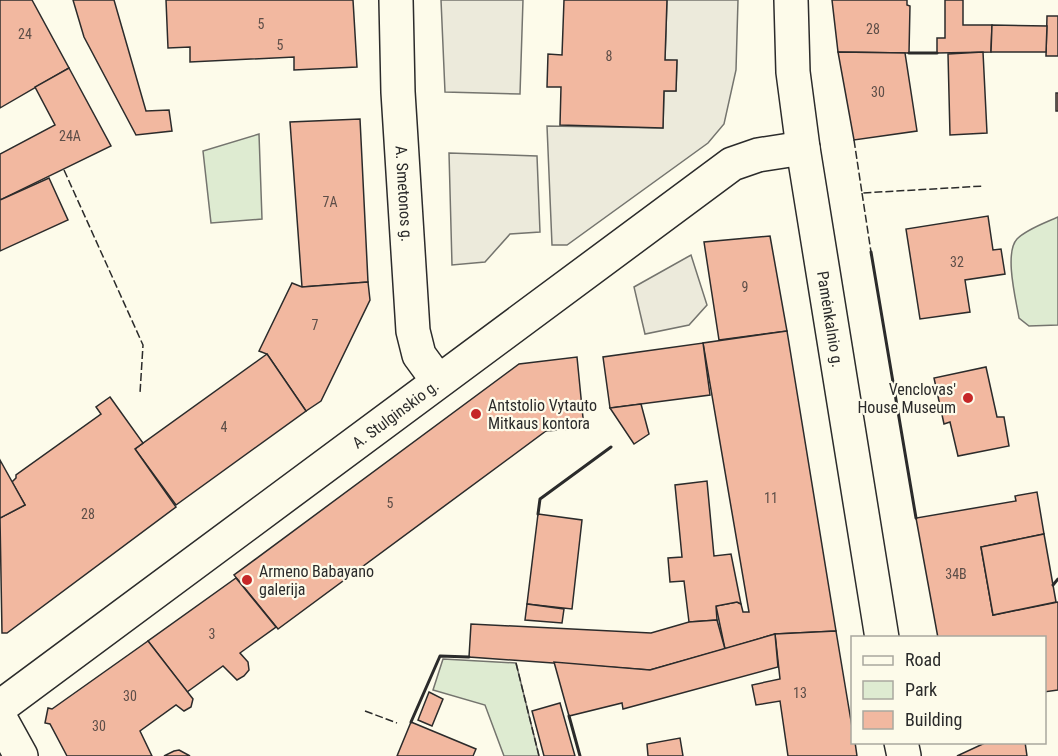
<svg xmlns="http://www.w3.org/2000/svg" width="1058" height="756" viewBox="0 0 1058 756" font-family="'Roboto Condensed',sans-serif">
<rect width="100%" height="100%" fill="#fdfbea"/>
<!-- green -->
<g fill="#deebd1" stroke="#74746e" stroke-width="1.5">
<path d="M259,134L262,219L211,223L203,151Z"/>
<path d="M1058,217V325L1029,326L1019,318C1016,300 1004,253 1017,239C1027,229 1045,223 1058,217Z"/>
<path d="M443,659L516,663L539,756H504L485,705L433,690Z"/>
</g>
<!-- parking -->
<g fill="#eceadb" stroke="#74746e" stroke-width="1.5">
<path d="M441,0H523L520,94L445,92Z"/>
<path d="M667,0H738L736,70L724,124L708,143L567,245H552L547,126L663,128L664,91H676L677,61L665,60Z"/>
<path d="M449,153L537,156L540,232L510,234L485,262L452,265Z"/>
<path d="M691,255L707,305L689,325L645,334L634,287Z"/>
</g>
<!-- building -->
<g fill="#f2b8a0" stroke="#2b2b2b" stroke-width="1.5">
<path d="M0,0H32L69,68L0,108Z"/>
<path d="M73,0H114L146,111L169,110L172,131L136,135L84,37Z"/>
<path d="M166,0H353L357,67L294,70V57L190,62V47L168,48Z"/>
<path d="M564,0H667L665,60H677L676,91H664L663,128L560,125L561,87H547L548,54L562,55Z"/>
<path d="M832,0H907V5L910,6L909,53L838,52Z"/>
<path d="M945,0H963V25H992L991,52L937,53V38H945Z"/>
<path d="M1047,16H1058V56H1046Z"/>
<path d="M992,25L1047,26L1046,52H991Z"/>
<path d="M838,52L905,53L917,131L854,140Z"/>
<path d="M983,52L987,133L950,135L948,54Z"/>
<path d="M69,68L111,146L0,200V154L55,125L35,87Z"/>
<rect x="1056" y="93" width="2" height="18"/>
<path d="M360,119L368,282L302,287L290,122Z"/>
<path d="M49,178L68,220L0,251V200Z"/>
<path d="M988,216L993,250L1001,249L1005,274L965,280L970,312L920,319L906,229Z"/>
<path d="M770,236L787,331L719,340L704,242Z"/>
<path d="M368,282L370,300L321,401L306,411L267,354L259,351L292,283L302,287Z"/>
<path d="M787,331L836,631L775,634L725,649L716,606L737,602L741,604L743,612H749L703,343Z"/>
<path d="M703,343L710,395L610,408L603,357Z"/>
<path d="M267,354L306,411L176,505L135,449Z"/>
<path d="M577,357L584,428L546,431L278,629L234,575L519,364Z"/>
<path d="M986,367L997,417H1004L1009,446L958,456L950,422L944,424L934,378Z"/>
<path d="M110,397L143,443L135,449L176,507L7,633H2L0,518L25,505L12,482L16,478V475L101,414L96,407Z"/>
<path d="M641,404L649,434L634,444L610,408Z"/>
<path d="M0,460L25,505L0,518Z"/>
<path d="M707,481L714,556L731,554L741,604L737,602L716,606L717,620L689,622L684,581L670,582L668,558L682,557L675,485Z"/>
<path d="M1037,492L1044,534L981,547L993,615L1058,602V690L1044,692V638H938L916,518L1016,501L1015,496Z"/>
<path d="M538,514L582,520L572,609L527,604Z"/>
<path d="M1044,534L1056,602L993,615L981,547Z"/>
<path d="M236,578L276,627L240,653L248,662L249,670L244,676L237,680L223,666L187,692L148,641Z"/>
<path d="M527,604L564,609L562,623L525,620Z"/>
<path d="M717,620L725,649L650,670L469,657L471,624L651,633L689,622Z"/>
<path d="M836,631L852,727V742H855L857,756H788L780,701L756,705L752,685L780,679L775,634Z"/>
<path d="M775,634L778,667L623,709L622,703L569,716L554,662L650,670Z"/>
<path d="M148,641L193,699L191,707L184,711L176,705L140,731L152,756H67L50,724L45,723L48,708L52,709Z"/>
<path d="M429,692L443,699L432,726L418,720Z"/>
<path d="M560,703L575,756H544L532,711Z"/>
<path d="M411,722L476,749L473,756H397Z"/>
<path d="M680,738L683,756H648L647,744Z"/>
<path d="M987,742H1025L1027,756H957Z"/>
<path d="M179,750L190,756H164L174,751Z"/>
</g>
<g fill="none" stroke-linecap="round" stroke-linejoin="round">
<!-- minor casing -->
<g stroke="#2b2b2b" stroke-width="36">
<g id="minor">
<path id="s1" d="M396,0L398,92L413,331L419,355L438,381"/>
</g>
</g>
<!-- major casing -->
<g stroke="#2b2b2b" stroke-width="36">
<g id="major">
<path id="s2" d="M791,0L793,72L803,148L882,638"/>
<path id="s3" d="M0,707L732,164L758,155L803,148"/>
<path d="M0,718L21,756"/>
<path d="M901,742L904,756"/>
</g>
</g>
<!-- minor -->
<use href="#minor" stroke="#fdfbea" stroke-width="33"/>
<!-- major -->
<use href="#major" stroke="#fdfbea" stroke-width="33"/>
<!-- fence -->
<g stroke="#2b2b2b" stroke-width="1.5" stroke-dasharray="8 3" stroke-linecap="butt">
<path d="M854,140L862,193L984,186"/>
<path d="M64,170L143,345L140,393"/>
<path d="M862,193L871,252"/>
<path d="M516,663L539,756"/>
<path d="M365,711L397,723"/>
</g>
<!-- wall -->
<g stroke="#2b2b2b" stroke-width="3">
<path d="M909,53H937"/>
<path d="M871,252L916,518"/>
<path d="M538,514L540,499L611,447"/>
<path d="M1053,585L1058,579"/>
<path d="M569,716L580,756"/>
<path d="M411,722L440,656L469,657"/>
</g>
</g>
<!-- markers -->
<g fill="#c62828" stroke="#fdfbea" stroke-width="2">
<circle cx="968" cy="398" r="6"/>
<circle cx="476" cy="414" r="6"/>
<circle cx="247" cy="580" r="6"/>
</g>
<g text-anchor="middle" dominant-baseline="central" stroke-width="4.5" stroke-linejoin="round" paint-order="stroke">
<!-- number labels -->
<g font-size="14" fill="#5d4e48">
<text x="261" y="24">5</text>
<text x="873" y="29">28</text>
<text x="25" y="34">24</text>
<text x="280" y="45">5</text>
<text x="609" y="56">8</text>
<text x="878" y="92">30</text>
<text x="70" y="136">24A</text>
<text x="330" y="202">7A</text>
<text x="957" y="262">32</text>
<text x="745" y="287">9</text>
<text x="315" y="325">7</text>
<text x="224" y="427">4</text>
<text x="771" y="498">11</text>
<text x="390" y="503">5</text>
<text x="88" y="514">28</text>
<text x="956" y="574">34B</text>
<text x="212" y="634">3</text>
<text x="800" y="693">13</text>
<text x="130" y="696">30</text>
<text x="99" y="726">30</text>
</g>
<!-- street labels -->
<g font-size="16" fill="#2b2b2b" stroke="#fdfbea">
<text stroke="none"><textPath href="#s1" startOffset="194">A. Smetonos g.</textPath></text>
<text stroke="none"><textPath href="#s2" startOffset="322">Pamėnkalnio g.</textPath></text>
<text stroke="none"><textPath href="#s3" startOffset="492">A. Stulginskio g.</textPath></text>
</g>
<!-- poi labels -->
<g font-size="16" fill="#2b2b2b" stroke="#fdfbea" text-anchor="start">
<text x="956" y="389" text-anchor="end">Venclovas'<tspan x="956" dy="18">House Museum</tspan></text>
<text x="488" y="405">Antstolio Vytauto<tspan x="488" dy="18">Mitkaus kontora</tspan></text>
<text x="259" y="571">Armeno Babayano<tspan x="259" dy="18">galerija</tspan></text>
</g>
</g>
<!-- legend -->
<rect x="851" y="636" width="195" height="108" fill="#fdfbea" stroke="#a9a89e" stroke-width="1.5"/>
<rect x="863" y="656" width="30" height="9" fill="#fdfbea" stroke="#a9a89e" stroke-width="1.5"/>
<text x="905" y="666" font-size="18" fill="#2b2b2b">Road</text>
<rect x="863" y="681" width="30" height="18" fill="#deebd1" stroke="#a9a89e" stroke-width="1.5"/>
<text x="905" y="696" font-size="18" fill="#2b2b2b">Park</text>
<rect x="863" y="711" width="30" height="18" fill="#f2b8a0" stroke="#a9a89e" stroke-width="1.5"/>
<text x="905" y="726" font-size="18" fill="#2b2b2b">Building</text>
</svg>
